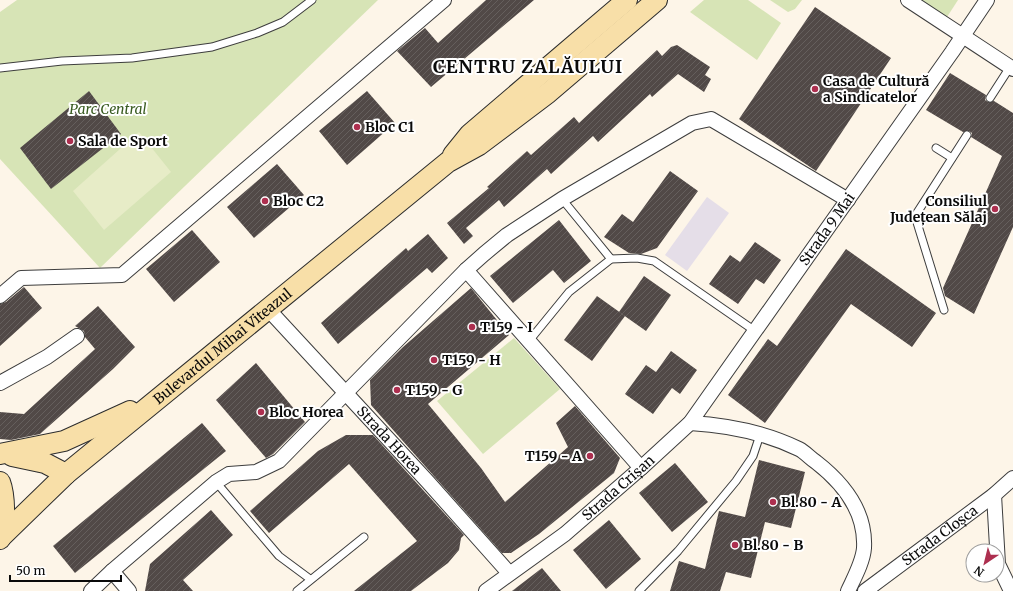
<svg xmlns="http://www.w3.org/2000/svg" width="1013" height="591" viewBox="0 0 1013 591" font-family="Merriweather,serif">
<defs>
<pattern id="building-hatch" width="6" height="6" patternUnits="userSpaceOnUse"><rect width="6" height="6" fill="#514947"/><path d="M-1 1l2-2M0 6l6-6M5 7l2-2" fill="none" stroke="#655f5d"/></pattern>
</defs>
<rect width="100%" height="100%" fill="#fdf5e8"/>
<!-- industrial -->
<path fill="#e5dee8" d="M707,197L729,213L687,271L665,255Z"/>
<!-- grass -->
<g fill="#d7e4b6">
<path d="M17,0H378L100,268L0,159V12Z"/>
<path d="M704,0H748L781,23L757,60L690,12Z"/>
<path d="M770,0H802L795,9L788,12Z"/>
<path d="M919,0H958L947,17Z"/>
<path d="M514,338L560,389L483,454L437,401Z"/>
</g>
<!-- pitch -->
<path fill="#e7ecc7" d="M139,132L171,172L104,230L73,191Z"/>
<!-- building -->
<g fill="url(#building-hatch)">
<path d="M486,0H534L431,87L397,51L425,28L438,43Z"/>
<path d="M815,7L891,58L816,171L739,119Z"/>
<path d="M677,45L710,67L705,75L711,79L704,92L678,74L652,97L650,94L598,142L593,136L551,174L547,169L504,207L499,200L466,228L473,236L464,244L447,223L489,188L487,187L527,151L531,155L574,117L579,123L657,50L662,56L671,47Z"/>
<path d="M950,73L986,95L985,100L988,102L994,101L1013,113V227L974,314L945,296L943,288L1002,156L971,137L972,133L969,131L963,132L926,110Z"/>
<path d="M89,91L121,134L51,189L20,148Z"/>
<path d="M367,91L395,123L347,165L319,131Z"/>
<path d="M277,164L304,195L254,238L227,207Z"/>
<path d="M670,171L698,191L657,248L641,254L629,253L604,237L622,214L633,222Z"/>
<path d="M559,220L591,261L564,283L553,270L513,303L490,276Z"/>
<path d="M192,230L220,262L174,302L146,269Z"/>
<path d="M428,234L448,258L432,273L427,268L338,344L321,323L406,248L408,251Z"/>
<path d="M755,242L781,260L764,284L756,279L738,304L709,284L730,255L740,262Z"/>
<path d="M846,249L936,313L912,347L851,304L765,423L728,395L768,339L777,346Z"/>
<path d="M644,276L671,295L646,331L619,312Z"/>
<path d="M24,287L42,308L0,346V304L6,302Z"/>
<path d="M471,288L509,335L428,404L481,468L505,502L568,447L556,423L575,406L620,458L614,473L539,534L511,553H502L371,405L370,380L403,347Z"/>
<path d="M597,296L625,316L592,361L564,340Z"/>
<path d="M98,306L135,347L113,369L40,434L11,440L0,439V412L24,414L95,349L85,337L84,331L75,326Z"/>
<path d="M671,351L697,370L680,394L672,388L653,414L625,394L646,365L656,372Z"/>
<path d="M256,363L305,422L273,454L266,458L216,400Z"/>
<path d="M202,423L226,451L75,573L53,546Z"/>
<path d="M346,435H373L464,535L461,538L459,550L448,563L411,591H354L417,541L349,464L269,533L250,511L318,451Z"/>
<path d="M759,460L805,472L791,528L765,522L751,578L726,572L720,591H670L679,561L705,569L719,511L745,517Z"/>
<path d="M675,463L708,502L672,532L639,493Z"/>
<path d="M211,510L233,535L183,580L193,591H145L150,564Z"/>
<path d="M609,520L641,559L606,589L573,550Z"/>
<path d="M542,568L561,591H512Z"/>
</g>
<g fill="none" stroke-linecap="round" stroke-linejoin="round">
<!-- lane casing -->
<g stroke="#3d3d3d" stroke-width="9">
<g id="lane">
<path d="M0,68L62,61L132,58L212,47L257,33L283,22L312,0"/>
<path d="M990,98L1010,67"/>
<path d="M936,148L952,158"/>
<path d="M562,199L611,259"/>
<path d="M944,310L915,216L967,135"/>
<path d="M529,341L569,292L611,259L637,258L654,261L755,331"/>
<path d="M216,482L279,556L310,579"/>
<path d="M297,591L364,537"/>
<path d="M639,591L678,551L736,481L753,456L760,435"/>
</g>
</g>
<!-- street casing -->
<g stroke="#3d3d3d" stroke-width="16">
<g id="street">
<path d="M908,0L1013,69"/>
<path d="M466,270L641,468"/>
<path d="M0,296L21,278L122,275L444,0"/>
<path id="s1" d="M267,308L428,482L509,573"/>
<path d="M0,383L47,357L77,336"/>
<path d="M690,423C726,425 766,433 799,449C805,452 810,458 816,462C843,483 866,512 864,548C863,562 854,578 848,591"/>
<path d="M994,495L998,564L1011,591"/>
<path d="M112,571L129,591"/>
<path d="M91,591L112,571L216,482L229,474L256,472L279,461L466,270L484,254L507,235L562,199L692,123L711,119L848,200"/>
<path id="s2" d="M486,591L565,534L641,468L690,423L952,52L987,0"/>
<path id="s3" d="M865,591L994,495L1013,478"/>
</g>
</g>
<!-- secondary casing -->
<g stroke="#2c2c2c" stroke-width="22">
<g id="secondary">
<path d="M453,155L470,134L627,0"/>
<path d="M0,454L64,441L130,411"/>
<path d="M12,456L45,463L66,474"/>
<path d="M0,482C5,495 6,526 0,539"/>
<path id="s4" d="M0,538L66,474L448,162L479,145L548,93L657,0"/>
</g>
</g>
<!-- lane -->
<use href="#lane" stroke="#fff" stroke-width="7"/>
<!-- street -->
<use href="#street" stroke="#fff" stroke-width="14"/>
<!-- secondary -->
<use href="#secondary" stroke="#f8dfa8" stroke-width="20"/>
</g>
<!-- markers -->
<g fill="#ad2f4f" stroke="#fff" stroke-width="1.5">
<circle cx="815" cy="89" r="4"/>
<circle cx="357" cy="127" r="4"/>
<circle cx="70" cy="141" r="4"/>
<circle cx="265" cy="201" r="4"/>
<circle cx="995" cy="209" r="4"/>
<circle cx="472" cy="327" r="4"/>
<circle cx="434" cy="360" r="4"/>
<circle cx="397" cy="390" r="4"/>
<circle cx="261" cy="412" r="4"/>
<circle cx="590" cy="456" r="4"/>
<circle cx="773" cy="502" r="4"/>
<circle cx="735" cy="545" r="4"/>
</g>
<g text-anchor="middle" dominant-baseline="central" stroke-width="4" stroke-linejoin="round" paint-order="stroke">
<!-- poi labels -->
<g font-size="14" font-weight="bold" fill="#0a0a0a" stroke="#fff" text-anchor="start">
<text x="823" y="81">Casa de Cultură<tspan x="823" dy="16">a Sindicatelor</tspan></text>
<text x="365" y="127">Bloc C1</text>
<text x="78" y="141">Sala de Sport</text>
<text x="273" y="201">Bloc C2</text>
<text x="987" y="201" text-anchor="end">Consiliul<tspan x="987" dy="16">Județean Sălaj</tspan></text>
<text x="480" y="327">T159 - I</text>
<text x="442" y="360">T159 - H</text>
<text x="405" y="390">T159 - G</text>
<text x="269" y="412">Bloc Horea</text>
<text x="582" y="456" text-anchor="end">T159 - A</text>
<text x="781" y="502">Bl.80 - A</text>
<text x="743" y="545">Bl.80 - B</text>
</g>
<!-- park labels -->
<g font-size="14" font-style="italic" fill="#395b21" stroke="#fff">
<text x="108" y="109">Parc Central</text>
</g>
<!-- street labels -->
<g font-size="14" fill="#0a0a0a" stroke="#fff">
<text stroke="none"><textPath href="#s2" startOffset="502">Strada 9 Mai</textPath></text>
<text stroke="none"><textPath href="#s4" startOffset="294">Bulevardul Mihai Viteazul</textPath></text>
<text stroke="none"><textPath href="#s1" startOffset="180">Strada Horea</textPath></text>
<text stroke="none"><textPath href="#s2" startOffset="168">Strada Crișan</textPath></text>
<text stroke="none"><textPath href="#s3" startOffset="93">Strada Cloșca</textPath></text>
</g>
<!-- district labels -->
<g font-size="18" font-weight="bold" letter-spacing="1" fill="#0a0a0a" stroke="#fff">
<text x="528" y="66">CENTRU ZALĂULUI</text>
</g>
</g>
<!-- north arrow -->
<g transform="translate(985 563) rotate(215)"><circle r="19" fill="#ffffff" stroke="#9d9d9d"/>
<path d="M0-3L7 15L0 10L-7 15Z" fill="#ad2f4f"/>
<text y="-6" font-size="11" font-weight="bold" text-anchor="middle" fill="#0a0a0a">N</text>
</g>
<!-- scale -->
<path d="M10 575v6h111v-6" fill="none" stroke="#0a0a0a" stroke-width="2"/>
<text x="16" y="575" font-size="12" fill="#0a0a0a" stroke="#ffffff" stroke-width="3" paint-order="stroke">50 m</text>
</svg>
